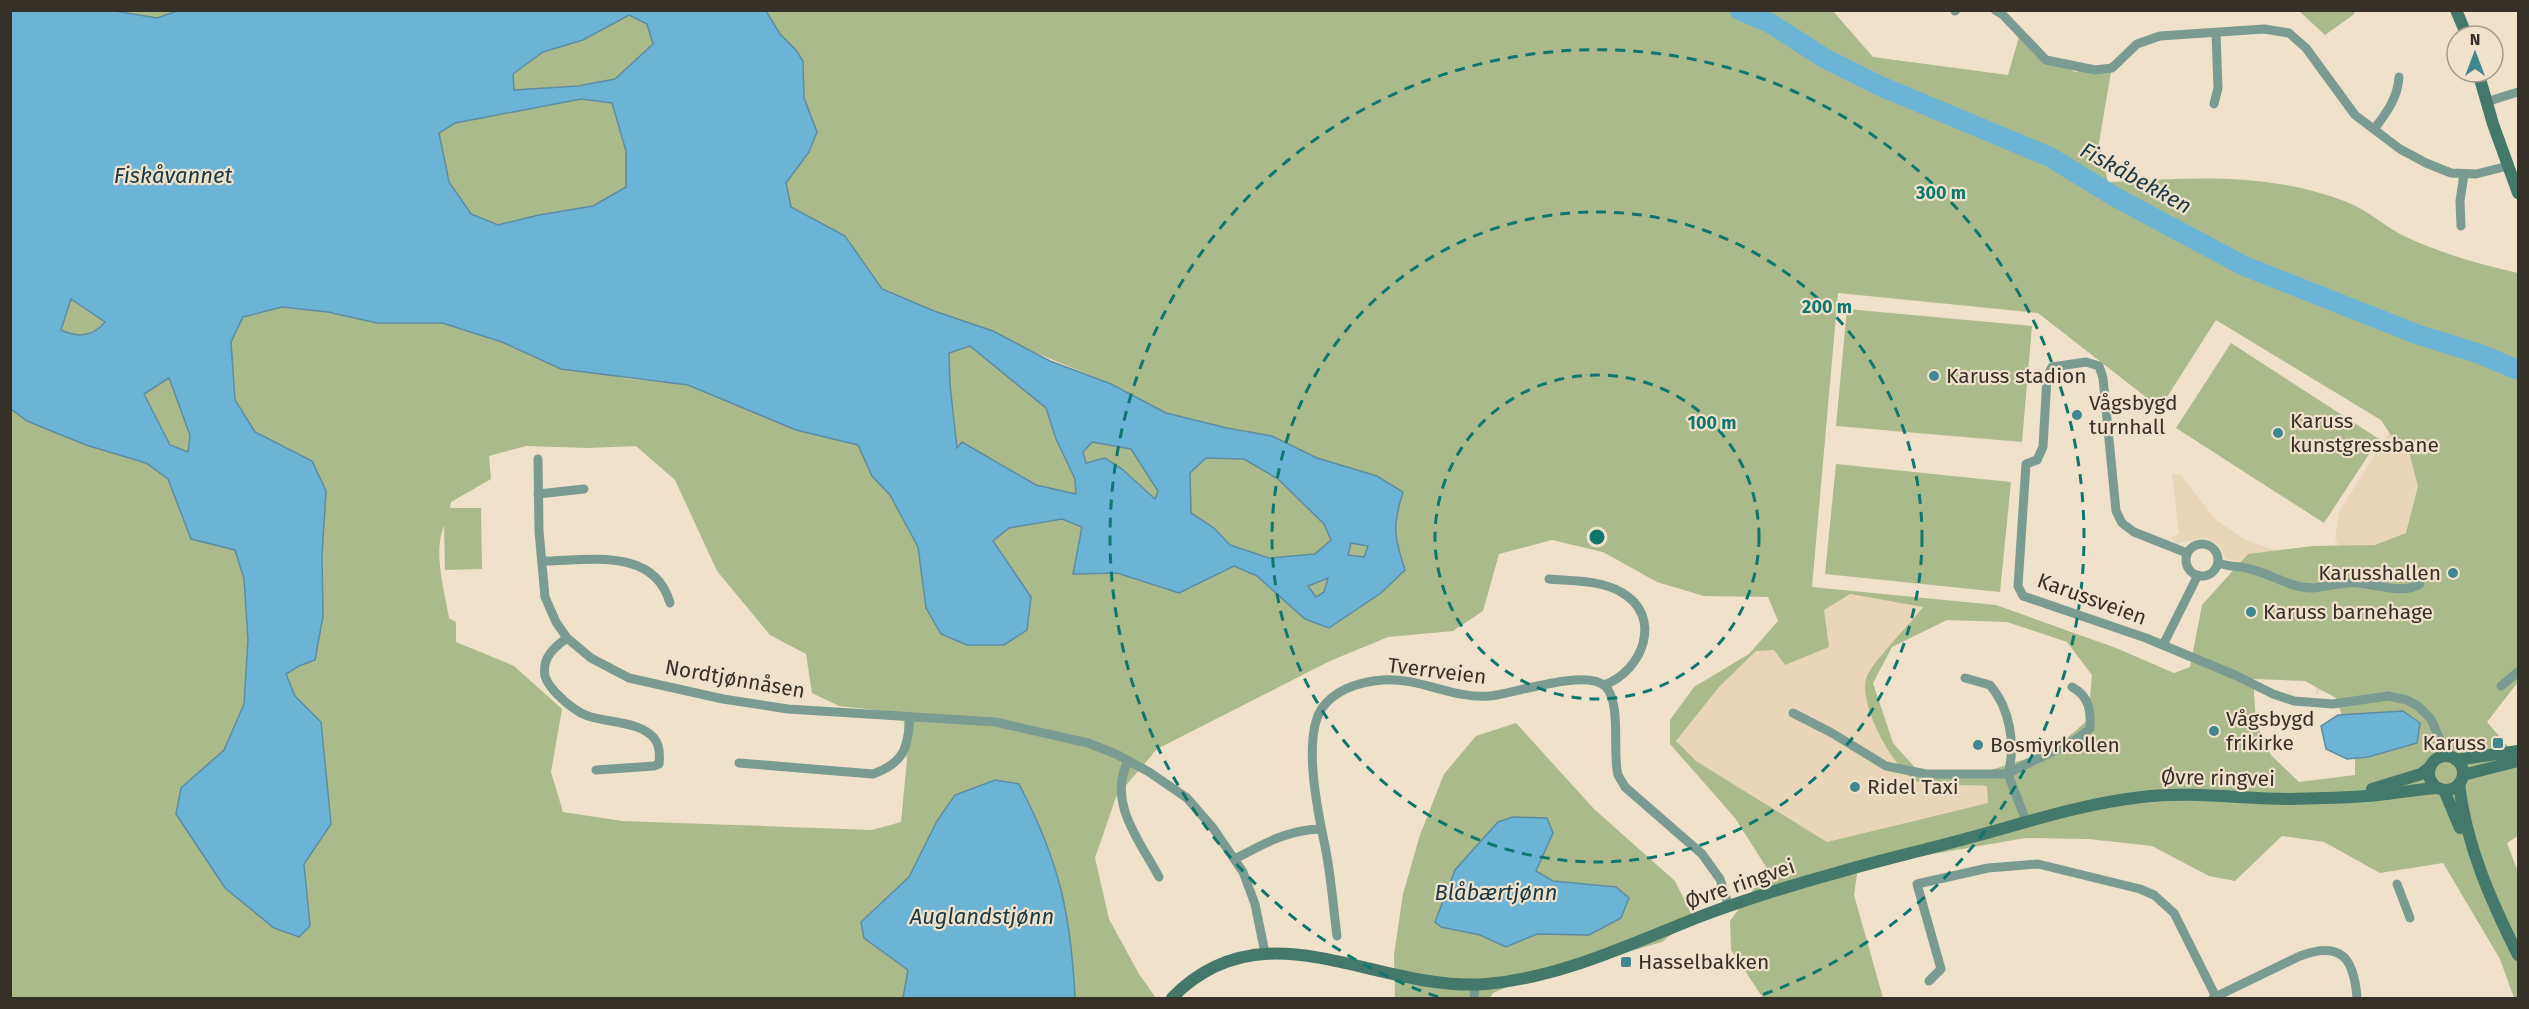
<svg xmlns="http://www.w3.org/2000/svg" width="2529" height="1009" viewBox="0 0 2529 1009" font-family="'Fira Sans',sans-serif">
<rect width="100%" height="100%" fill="#f0e1ca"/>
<!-- built -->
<g fill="#e9d6b9">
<path d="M2394,424L2518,521V529L2328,692L2320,691L2316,696L2311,589L2254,565L2226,559L2218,544L2207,539L2201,538L2176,544L2171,537L2179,534L2172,474L2181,475L2216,520L2246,540L2288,555L2338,545L2335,538L2339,512Z"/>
<path d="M1850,594L1923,607L1866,677L1878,731L1898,763L1918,782L1987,786L1988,803L1827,842L1696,761L1676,741L1719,687L1756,650H1774L1824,610Z"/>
</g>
<!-- green -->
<g fill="#aaba8a" fill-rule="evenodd">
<path d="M115,11H180L157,18Z"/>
<path d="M766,11H1833L1873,57L2008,75L2019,37L2044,55L2075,72L2112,66L2099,143L2108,182C2191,178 2267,171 2347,202C2368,210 2385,227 2406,237C2443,254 2478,264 2518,273V682L2487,722L2518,758V836L2507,843L2518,872V998H2514L2500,959L2443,863L2380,873L2324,842L2282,836L2235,881L2209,876L2152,846L2088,839L2025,838L1858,867L1854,895L1883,998H1763L1731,950L1730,921L1768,870L1735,818L1670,744V720L1694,687L1749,654L1778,621L1768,597L1704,596L1657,582L1603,552L1552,540L1499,554L1483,611L1453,631L1388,637L1330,661L1157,749L1116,797L1095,858L1109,919L1139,974L1156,998H1075C1071,914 1059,860 1019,784L955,795L937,821L909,877L861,922L864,938L909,970L903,998H11L10,409L27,421L86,445L146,463L168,479L191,539L235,549L244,579L248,640L244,704L224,750L181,788L176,814L191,835L310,925L304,864L331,824L321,722L295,696L286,674L299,666L315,660L323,616L322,555L312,461L255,432L235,400L231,342L243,317L282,307L328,312L377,323H442L623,378L688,385L796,430L858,445L872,476L890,495L918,547L926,609L941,634L1003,559L993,541L1009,528L1062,519L1082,526L1073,573H1117L1179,593L1234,566L1257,576L1305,619L1404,570C1394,536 1392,527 1403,492L1377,476L1317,458L1272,436L1227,428L1166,413L1111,384L882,289L845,236L791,207L786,183L809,152L817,132L804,98L803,61L796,50L780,34ZM1838,293L2038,313L2160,408L2216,320L2381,420L2394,440L2409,452L2418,486L2406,533L2375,545L2313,546L2248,554L2202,605L2190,667L2174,673L2116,648L1996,605L1812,587ZM526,446L588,448L636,446L675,480L717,571L770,635L806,654L812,693L839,706L903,713L907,760L901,822L872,830L622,821L563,812L551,772L562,709L514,666L456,642V622L449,618C444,588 433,553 444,525L445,570L482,569L481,508H450L451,502L491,479L489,456ZM1850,594L1923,607C1912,623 1870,663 1866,679C1859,705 1893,770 1918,782C1927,786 1973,785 1987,786L1988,803L1827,842L1696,761L1676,741L1719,687L1756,651L1774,650L1785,665L1829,647L1824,610ZM1947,620L2007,622L2067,642L2092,675L2088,720L2053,750L1988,771L1920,773L1893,743L1873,683L1892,647ZM2253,679L2305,681L2336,698L2342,715L2403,711L2368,757L2355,758V775L2299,782L2271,755L2256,723Z"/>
<path d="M2299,11H2356L2353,15L2325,35Z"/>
<path d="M629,15L647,24L653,44L615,79L578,86L514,90L512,74L543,52L583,40Z"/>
<path d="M581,99L612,103L626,152V187L593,206L539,215L499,225L471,214L449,182L439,133L455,123Z"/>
<path d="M70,298L105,322C91,337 79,338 61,330Z"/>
<path d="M1847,309L2032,326L2022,442L1836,426Z"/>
<path d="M2231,343L2379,439L2324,523L2176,428Z"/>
<path d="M970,346L1046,408L1056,439L1075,479L1077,494L1036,485L962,442L957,449L950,385L949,353Z"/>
<path d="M169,378L190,435L188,453L170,445L144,393Z"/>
<path d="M1092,442L1131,449L1158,491L1155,499L1122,469L1105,458L1086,463L1083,452Z"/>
<path d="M1206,458L1244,459L1278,479L1324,524L1331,540L1315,554L1270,558L1230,545L1214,528L1191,513L1190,473Z"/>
<path d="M1836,464L2011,482L2000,592L1825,574Z"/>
<path d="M1351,543L1369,546L1364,558L1348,555Z"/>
<path d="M1328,578L1324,592L1316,597L1307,586Z"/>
<path d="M1516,723L1594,809L1675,881L1693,917L1662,942L1604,959L1543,971L1493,993L1490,998H1395L1394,955L1403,894L1420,835L1444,774L1476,736ZM1553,833L1536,870L1553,881L1616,887L1589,935L1537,934L1507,947L1480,935L1441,927Z"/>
</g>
<!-- water -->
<g fill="#6cb4d6" stroke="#5c8da2" stroke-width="1.5" fill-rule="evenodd">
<path d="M180,10L766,11L780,34L796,50L803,61L804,98L817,132L809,152L786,183L791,207L845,236L882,289L934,311L993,331L1050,361L1111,384L1166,413L1227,428L1272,436L1317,458L1377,476L1403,492C1392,527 1394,536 1405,570L1381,593L1329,628L1305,619L1257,576L1234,566L1179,593L1117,573L1073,574L1082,527L1062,519L1009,528L993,541L1031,597L1027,630L1004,645H967L941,634L926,608L918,547L890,495L872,476L858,445L796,430L688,385L561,369L502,342L442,323H377L328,312L282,307L243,317L231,342L235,400L255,432L312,461L326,491L322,555L323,616L315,660L299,666L286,674L295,696L321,722L331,824L304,864L310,926L299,937L274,928L225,888L176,814L181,788L224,750L244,704L248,640L244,579L235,550L191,539L168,479L146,463L86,445L27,421L11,409V11H115L157,18ZM629,15L647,24L653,44L615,79L578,86L514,90L513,74L543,52L583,40ZM581,99L612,103L626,151V187L593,206L539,215L498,225L471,214L449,182L439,133L455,123ZM71,299L105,322C93,337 78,338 61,330ZM970,346L1046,408L1056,439L1075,479L1076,494L1036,485L962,442L957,448L950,385L949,353ZM169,378L190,435L188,452L170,445L144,394ZM1092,442L1131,449L1158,491L1155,499L1122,469L1105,458L1086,463L1083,452ZM1206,458L1244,459L1278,479L1324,524L1331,540L1315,554L1269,558L1230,545L1214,528L1191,513L1190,473ZM1351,543L1368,546L1364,557L1348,555ZM1328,578L1324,592L1316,597L1308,586Z"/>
<path d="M2403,711L2420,723L2417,743L2368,757L2347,759L2326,749L2321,726L2338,715Z"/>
<path d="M995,780L1019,784C1059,860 1071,914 1075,998H903L908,970L864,938L861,922L909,877L937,821L955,795Z"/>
<path d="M1513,817L1547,818L1553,833L1536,871L1553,881L1616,887L1629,898L1621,918L1589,935L1537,934L1506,947L1480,935L1441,927L1435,922L1455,870L1498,822Z"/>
</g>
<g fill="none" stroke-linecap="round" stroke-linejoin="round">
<!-- river -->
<path stroke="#6cb4d6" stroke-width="20" d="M1739,10L1770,23L1824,58L1880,86L2050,157L2117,198L2244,266L2419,335L2477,353L2518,370"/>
<!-- street -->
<g stroke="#7a9b92" stroke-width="9">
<path d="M1995,10L2003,15L2046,60L2095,70L2112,68L2137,44L2160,36L2264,29L2289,33L2306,48L2355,115L2400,149L2426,163L2451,173L2476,174L2508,166"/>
<path d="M1955,11L1956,10"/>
<path d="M2486,102L2518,92"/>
<path d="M2214,104L2218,88L2216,33"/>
<path d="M2375,128C2387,112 2398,97 2399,77"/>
<path d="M2461,226L2460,201L2464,174"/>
<path d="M538,459L539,531L545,597L556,622L567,638L591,658L629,678L723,699L788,709L995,722L1088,743L1116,754L1149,772L1187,798L1213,828L1243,872L1255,904L1265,953"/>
<path d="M538,494L584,489"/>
<circle cx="2202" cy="560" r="16"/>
<path d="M2187,553L2134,532L2122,523L2116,511L2103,378L2099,366L2086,362L2052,367L2047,377L2043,447L2037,460L2026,464L2018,586L2023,596L2146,638L2237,676L2273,694L2294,701L2333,704L2388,696L2407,700L2418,706L2431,719L2440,740L2443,757"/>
<path d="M542,561C586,561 654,546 670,603"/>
<path d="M2219,563C2228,567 2240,566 2250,569C2268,573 2284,584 2302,587C2319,591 2338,581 2357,583C2375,584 2403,595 2420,584"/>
<path d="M1549,579C1571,581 1601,580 1621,592C1664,616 1643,671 1604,685"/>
<path d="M567,638C553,648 542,658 545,676C547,683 552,689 558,695C567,704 576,712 588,716C608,723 639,721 654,738C660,745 660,755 659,764L654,766L596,770"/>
<path d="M2163,645L2198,575"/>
<path d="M1965,678L1990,685C2010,708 2016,745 2008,774"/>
<path d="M2501,686L2518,672"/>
<path d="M1793,713L1832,733L1886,766L1926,774H2008L2026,821"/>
<path d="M1128,761C1107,803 1140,841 1159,877"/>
<path d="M739,763L873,774C904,763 908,748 910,717"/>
<path d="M2008,774C2031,759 2073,747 2090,728C2091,710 2089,696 2072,687"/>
<path d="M1235,859C1263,844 1287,830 1320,829"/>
<path d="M2397,884L2410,918"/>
<path d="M1337,936C1333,906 1331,875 1325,846C1318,813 1302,738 1322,708C1336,689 1360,682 1382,680C1419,677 1453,699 1489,696C1514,694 1585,668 1605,686C1622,702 1612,753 1618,775C1620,779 1623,783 1625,787L1702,854L1720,879L1729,907"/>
<path d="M1929,981L1941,969L1917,884L1988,868L2038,864L2140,889L2154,895L2174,913L2216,997"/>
<path d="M1474,998L1475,984"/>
<path d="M2213,998L2300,956C2342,940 2354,959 2357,998"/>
</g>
<!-- secondary -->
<g stroke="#44786b" stroke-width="12">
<path d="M2456,10L2467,36"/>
<path d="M2478,72L2493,124L2518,193"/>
<circle cx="2446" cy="773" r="17"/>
<path d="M2456,760L2518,751"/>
<path d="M2463,775L2518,761"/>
<path d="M2459,784C2466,845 2491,901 2518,955"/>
<path d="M2372,789L2421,774L2430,767"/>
<path d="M2444,790L2460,828"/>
<path d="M1172,998C1265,902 1377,993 1486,984C1564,977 1632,943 1704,915C1747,899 1792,885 1836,873C1876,861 1917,852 1957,841C2019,825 2079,804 2142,797C2192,791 2243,799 2293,799C2321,798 2351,798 2379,795C2399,793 2418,789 2438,788"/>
</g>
</g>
<!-- distance rings -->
<g fill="none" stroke="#0f766e" stroke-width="3" stroke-dasharray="10 8">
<circle cx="1597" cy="537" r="162"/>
<circle cx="1597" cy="537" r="325"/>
<path d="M1438 997A487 487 0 1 1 1756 997"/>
</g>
<!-- markers -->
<g fill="#40878f" stroke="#f0e1ca" stroke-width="2">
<circle cx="1934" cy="376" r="6"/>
<circle cx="2077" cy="415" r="6"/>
<circle cx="2278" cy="433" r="6"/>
<circle cx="2453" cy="573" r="6"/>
<circle cx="2251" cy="612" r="6"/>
<circle cx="2214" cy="731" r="6"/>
<rect x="2492" y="737" width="12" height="12" rx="3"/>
<circle cx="1978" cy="745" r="6"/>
<circle cx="1855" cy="787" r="6"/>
<rect x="1620" y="956" width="12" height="12" rx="3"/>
</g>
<g text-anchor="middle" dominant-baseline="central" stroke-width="4.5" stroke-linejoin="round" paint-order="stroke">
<!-- poi labels -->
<g font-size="21" fill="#363128" stroke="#f0e1ca" text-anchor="start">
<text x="1946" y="376">Karuss stadion</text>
<text x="2089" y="403">Vågsbygd<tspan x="2089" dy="24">turnhall</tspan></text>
<text x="2290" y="421">Karuss<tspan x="2290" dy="24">kunstgressbane</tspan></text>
<text x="2441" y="573" text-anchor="end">Karusshallen</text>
<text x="2263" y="612">Karuss barnehage</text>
<text x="2226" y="719">Vågsbygd<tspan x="2226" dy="24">frikirke</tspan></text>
<text x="2486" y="743" text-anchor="end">Karuss</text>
<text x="1990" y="745">Bosmyrkollen</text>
<text x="1867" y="787">Ridel Taxi</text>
<text x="1638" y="962">Hasselbakken</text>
</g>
<!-- street labels -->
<g font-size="21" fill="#363128" stroke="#f0e1ca">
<text transform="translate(2092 599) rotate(20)">Karussveien</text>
<text transform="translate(1437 671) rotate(7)">Tverrveien</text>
<text transform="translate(735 679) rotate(10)">Nordtjønnåsen</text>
<text transform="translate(2218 778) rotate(1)">Øvre ringvei</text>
<text transform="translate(1740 884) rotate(-19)">Øvre ringvei</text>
</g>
<!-- water labels -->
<g font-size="22" font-style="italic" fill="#173948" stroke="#f0e1ca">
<text x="173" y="175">Fiskåvannet</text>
<text transform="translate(2136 178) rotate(29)">Fiskåbekken</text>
<text x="1496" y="892">Blåbærtjønn</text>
<text x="982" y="916">Auglandstjønn</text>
</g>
</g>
<circle cx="1597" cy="537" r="9" fill="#0f766e" stroke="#f0e1ca" stroke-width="3"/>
<g font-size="18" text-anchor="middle" font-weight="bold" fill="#0f766e" stroke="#f0e1ca" stroke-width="4.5" stroke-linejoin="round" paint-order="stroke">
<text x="1941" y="199">300 m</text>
<text x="1827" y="313">200 m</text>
<text x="1712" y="429">100 m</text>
</g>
<!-- border -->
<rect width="2529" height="1009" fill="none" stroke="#363128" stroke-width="24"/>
<!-- north arrow -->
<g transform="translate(2475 54)"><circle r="28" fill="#f0e1ca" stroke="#a69b89" stroke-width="1.5"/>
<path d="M0-4.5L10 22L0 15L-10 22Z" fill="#40878f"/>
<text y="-9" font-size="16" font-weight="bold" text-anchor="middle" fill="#363128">N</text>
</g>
</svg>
